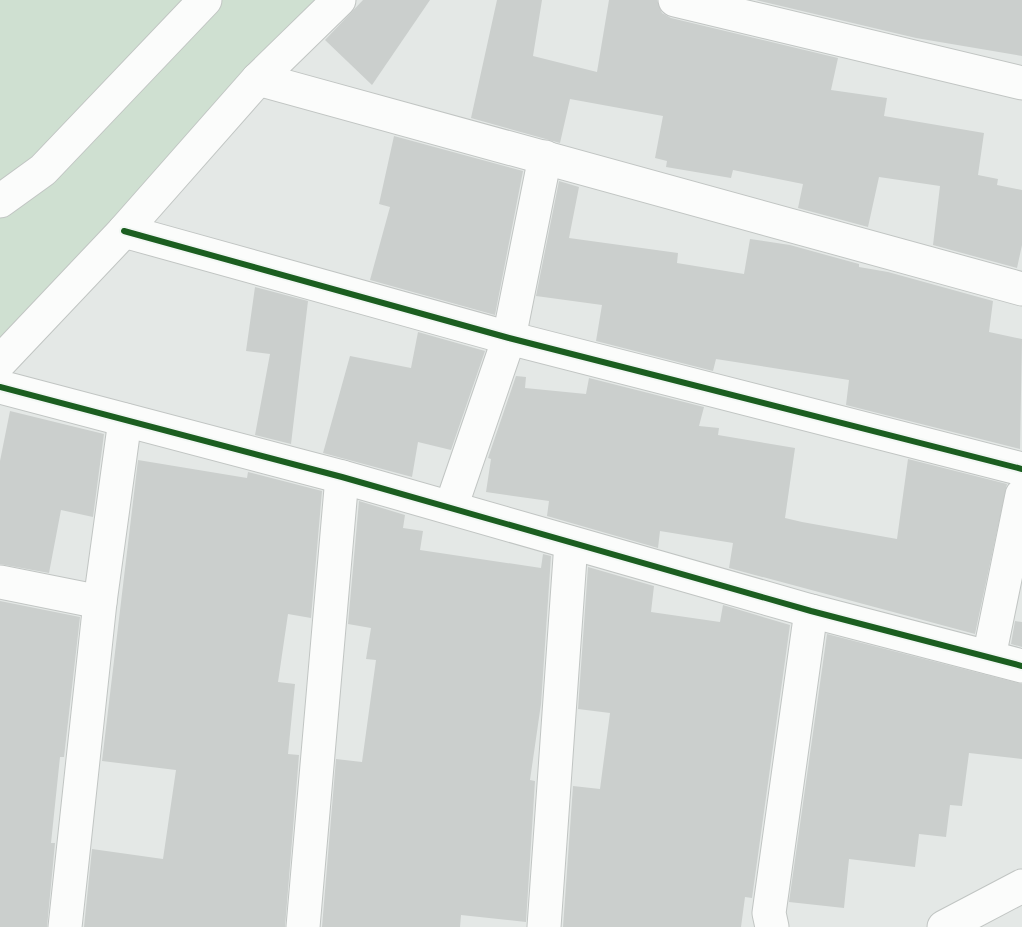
<svg xmlns="http://www.w3.org/2000/svg" width="1022" height="927" viewBox="0 0 1022 927" font-family="'PT Sans',sans-serif">
<rect width="100%" height="100%" fill="#e4e8e6"/>
<!-- green -->
<path fill="#cfe0d1" d="M0,0H350L0,374Z"/>
<!-- building -->
<g fill="#cbcfcd">
<path d="M363,0H430L372,85L325,40Z"/>
<path d="M497,0H542L533,56L597,72L609,0H657L662,13L671,18L838,58L831,90L887,98L884,116L984,133L978,175L998,179L997,185L1022,190V245L1017,268L933,245L940,186L879,177L868,227L798,208L803,184L733,170L731,178L666,167L667,161L655,158L663,116L570,99L560,143L471,118Z"/>
<path d="M756,0H1022V56L916,38Z"/>
<path d="M394,136L523,171L495,315L370,280L390,207L379,204Z"/>
<path d="M559,181L579,187L569,238L678,253L677,263L744,274L750,239L790,245L859,264V267L888,272L993,301L989,332L1022,339L1020,449L846,405L849,380L716,359L713,371L596,341L602,305L536,296Z"/>
<path d="M255,287L308,301L291,444L255,435L270,354L246,351Z"/>
<path d="M418,332L485,351L451,450L418,442L412,477L323,453L350,356L411,368Z"/>
<path d="M516,376L526,377L525,388L586,394L589,378L704,407L699,426L719,428L718,435L795,448L785,518L802,522L897,539L908,459L1007,484L975,634L729,568L733,543L660,531L658,548L547,516L549,501L486,492L491,459L488,458Z"/>
<path d="M10,411L104,434L93,517L61,510L49,573L0,564V461Z"/>
<path d="M138,460L247,478L248,472L322,491L311,618L288,614L278,682L295,684L288,754L299,755L285,927H84L92,849L163,859L176,770L102,761Z"/>
<path d="M359,501L405,515L403,528L423,531L420,550L541,568L543,554L551,556L541,704L530,780L535,781L526,922L461,915L460,927H322L336,759L362,762L376,660L366,659L371,628L348,624Z"/>
<path d="M588,567L654,586L651,612L720,622L723,605L790,625L752,898L745,897L741,927H563L573,786L600,789L610,713L578,709Z"/>
<path d="M0,601L80,617L64,757H60L51,843H55L47,927H0Z"/>
<path d="M1015,621L1022,622V647L1011,644Z"/>
<path d="M827,634L1022,684V759L969,753L962,806L950,805L946,837L919,834L915,867L849,859L844,908L789,902Z"/>
</g>
<g fill="none" stroke-linecap="round" stroke-linejoin="round">
<!-- minor casing -->
<g stroke="#c1c5c3" stroke-width="35">
<g id="minor">
<path d="M675,0L1022,83"/>
<path d="M258,79L1022,289"/>
<path d="M0,201L43,170L205,0"/>
<path d="M124,231L509,338L1022,469"/>
<path d="M0,362L124,231L258,79L339,0"/>
<path d="M0,387L342,477L811,611L1022,666"/>
<path d="M451,507L509,338L545,157"/>
<path d="M0,582L100,602"/>
<path d="M989,657L1022,495"/>
<path d="M65,927L100,602L125,420"/>
<path d="M303,927L342,477"/>
<path d="M544,927L571,543"/>
<path d="M772,927L769,913L811,611"/>
<path d="M944,927L1022,886"/>
</g>
</g>
<!-- minor -->
<use href="#minor" stroke="#fbfcfb" stroke-width="33"/>
<!-- cycleway casing -->
<g stroke="#f2f7f4" stroke-width="10">
<g id="cycleway">
<path d="M124,231L509,338L1022,469"/>
<path d="M0,387L342,477L811,611L1022,666"/>
</g>
</g>
<!-- cycleway -->
<use href="#cycleway" stroke="#1b5e20" stroke-width="6"/>
</g>
</svg>
